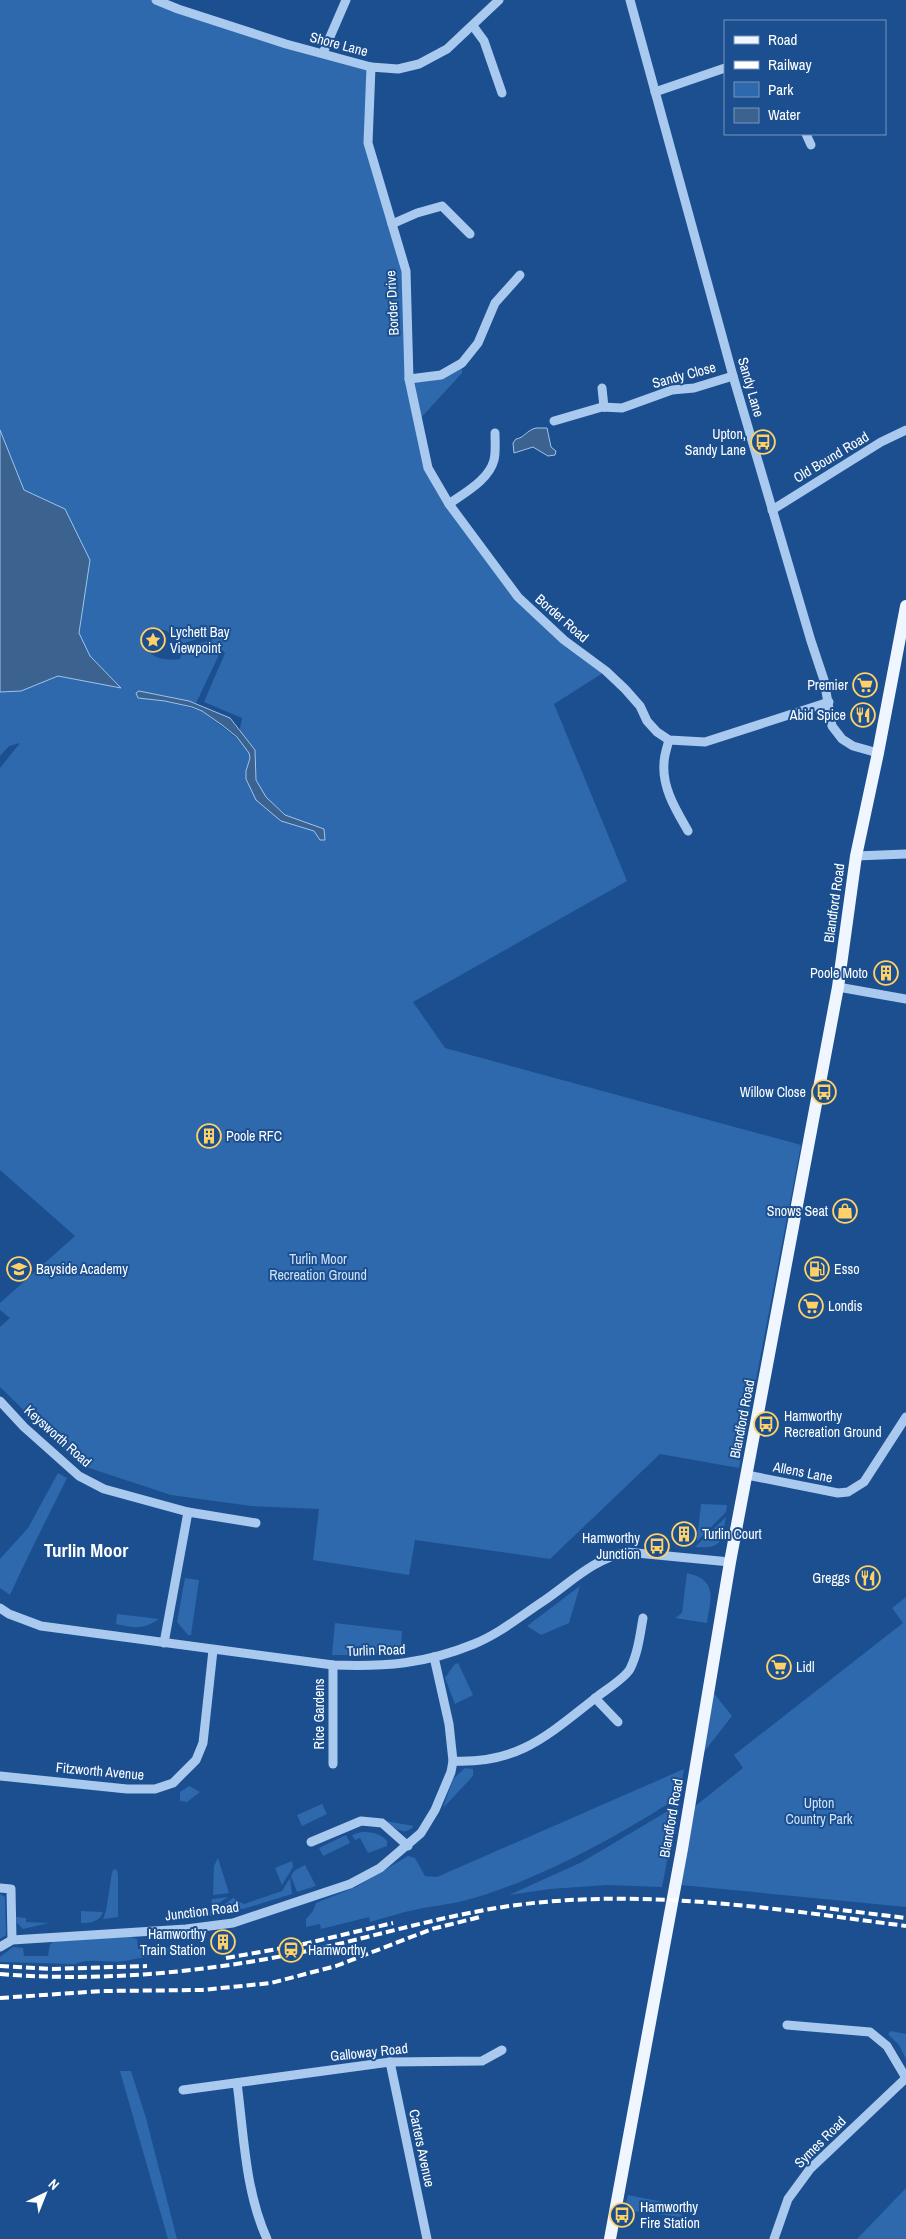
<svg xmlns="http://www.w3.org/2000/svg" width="906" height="2239" viewBox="0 0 906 2239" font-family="'Archivo Narrow',sans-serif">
<rect width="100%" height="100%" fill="#1b4f8f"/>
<!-- green -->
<g fill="#2e69ad" fill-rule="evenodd">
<path d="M0,0H156L371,67L368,143L406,271L409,379L441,375L462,363V373L418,421L428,469L518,597L606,671L554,704L627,881L413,1002L445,1048L801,1145L739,1468L660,1454L550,1559L415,1540L409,1575L313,1560L319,1509L251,1506L171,1495L80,1465L0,1387V1327L10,1318L0,1310V1303L75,1236L0,1170V768L20,743L9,746L0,756ZM154,627L167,631L175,640L184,643L210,635L213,639C201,644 184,645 180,659C162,661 150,658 142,642L145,631ZM220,648L225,653L204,702L242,718L238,739L202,711L165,701L149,700L162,695L196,703L218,657Z"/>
<path d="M58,1473L67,1478C48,1517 28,1555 10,1595L0,1588V1559L28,1528Z"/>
<path d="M701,1504L727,1505L726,1512L697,1541Z"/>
<path d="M726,1517C721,1542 723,1549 695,1547Z"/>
<path d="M687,1573C718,1580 711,1598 707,1623L675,1618L682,1613Z"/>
<path d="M185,1578L199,1580L191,1635H188L177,1622Z"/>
<path d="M580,1586L569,1623L541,1635L527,1626Z"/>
<path d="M906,1597V1907L681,1885L694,1807L743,1768L734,1755L903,1623L892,1608Z"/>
<path d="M117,1614L159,1619C143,1630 134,1628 116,1624Z"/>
<path d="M335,1623L402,1631L401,1651L363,1655H332Z"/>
<path d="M458,1663L473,1695L455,1704L445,1678L454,1665Z"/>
<path d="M709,1687L732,1716L696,1762Z"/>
<path d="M465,1768L473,1769V1776L443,1808L453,1779Z"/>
<path d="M684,1769L679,1797C616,1837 536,1882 463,1901C447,1905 430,1906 414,1910C399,1913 385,1918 370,1922L369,1917L321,1929L320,1924L306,1927V1919L313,1911L316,1903L356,1887L408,1856L415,1858L425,1876L437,1877Z"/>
<path d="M189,1786L200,1792L187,1802L180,1801V1792Z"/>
<path d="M322,1804L327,1814L302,1826L297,1815Z"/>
<path d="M678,1805L662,1887L607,1885L550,1889L509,1895L582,1862Z"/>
<path d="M385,1821L414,1826C405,1837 395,1828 385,1821Z"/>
<path d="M361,1832C372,1832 380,1833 387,1841V1846L368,1853L360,1838L355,1840L352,1835Z"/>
<path d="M346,1835L350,1843L323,1856L319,1848Z"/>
<path d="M218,1858L229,1893L214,1895H213L214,1866Z"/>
<path d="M292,1861L293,1867L282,1885L275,1868Z"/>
<path d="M305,1865L316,1886L297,1892L291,1876L294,1871Z"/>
<path d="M114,1869L117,1870L118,1875V1917L103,1919L106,1911L112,1872Z"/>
<path d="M290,1878L292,1894L243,1909L221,1907L233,1898L244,1904L282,1891Z"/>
<path d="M0,1894L5,1897L6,1935L0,1939Z"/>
<path d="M228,1897L216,1905V1909L237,1912L201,1917L210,1912L212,1899Z"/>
<path d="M81,1911L103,1912C100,1922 90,1923 81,1923Z"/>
<path d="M16,1917L26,1918V1922L49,1923L23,1929L17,1923Z"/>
<path d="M130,1937L137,1939L138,1949L199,1946L200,1951C173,1953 151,1955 125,1961C109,1964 90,1957 75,1964L0,1962V1957L13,1947L23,1948L24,1956H48L50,1944L55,1941Z"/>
<path d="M891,2031L906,2034V2059L899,2045L888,2034Z"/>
<path d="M120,2071H131L146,2118L177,2239H168Z"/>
<path d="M906,2188V2239H857Z"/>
<path d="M628,2195L683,2206L681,2217L624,2210Z"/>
</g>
<!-- water -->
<g fill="#3c6290" stroke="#9cc4f0">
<path d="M536,428H547L551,447L556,451L555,455L548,456L533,447L514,453L513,443L516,439C524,438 527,430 536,428Z"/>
<path d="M0,430L24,490L65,509L90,560L79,633L90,656L121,688L58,676L21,691L0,692Z"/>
<path d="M139,691L189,701L230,718L255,750L256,780L266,797L285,815L324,829L325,840H320L314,831L281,821L256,800L246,779V771L250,758L249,753L237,737L222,725L202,711L192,707L165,701L138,698L136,693Z"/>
</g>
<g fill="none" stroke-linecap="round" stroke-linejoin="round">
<!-- minor -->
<g stroke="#a9c9ee" stroke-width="9">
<path d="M156,0L178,9L286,44L371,67L398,69L419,64L447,49L499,0"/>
<path d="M630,0L733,376L811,641L824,680L832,726L842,739L853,746L878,753"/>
<path d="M473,26L484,41L502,93"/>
<path d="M323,53L346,0"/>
<path d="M371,67L368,143L406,271L409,379L428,468L449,504L518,597L564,640L606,671L625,689L640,706L647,721L657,732L669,740L705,742L829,702"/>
<path d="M655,92L725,68"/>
<path d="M806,134L811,145"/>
<path d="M392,224L417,213L442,206L470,234"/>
<path d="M409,379L441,375L462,363L478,343L495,303L520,275"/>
<path d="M602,388L604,407"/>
<path d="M554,421L602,407L622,408L672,390L694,388L733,376"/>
<path d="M449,504C464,493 489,480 494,460C496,452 495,442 495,433"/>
<path d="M772,510L881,442L906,430"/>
<path d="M669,740C667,747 664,756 664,763C662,788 676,810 688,831"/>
<path d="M856,856L906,854"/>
<path d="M838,987L906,999"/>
<path d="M0,1401L24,1427L79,1476L104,1489L188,1512L256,1523"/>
<path d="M747,1475L838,1493L848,1492L864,1482L906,1417"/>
<path d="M0,1608L9,1614L41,1626L333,1665C385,1667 425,1664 474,1644C499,1634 522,1615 545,1600C571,1582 594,1559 626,1552L730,1562"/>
<path d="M164,1643L188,1512"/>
<path d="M333,1665V1764"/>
<path d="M595,1698L618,1722"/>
<path d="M453,1761C520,1764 549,1734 598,1696C606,1690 626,1677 630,1669C638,1653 640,1635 643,1618"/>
<path d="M0,1776L127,1789H155L173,1783L196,1760L203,1743L213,1650"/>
<path d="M311,1842L361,1821L382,1823L408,1846"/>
<path d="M0,1888L11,1889L12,1940"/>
<path d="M0,1947L12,1940L186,1929L233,1923L350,1884L380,1868L421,1833L435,1810L451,1772L453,1761L449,1724L434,1657"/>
<path d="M787,2025L870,2032L887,2046L906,2078"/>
<path d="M390,2062L427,2239"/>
<path d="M237,2083C244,2135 245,2191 267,2239"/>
<path d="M183,2090L390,2062L482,2061L502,2050"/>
<path d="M774,2239L788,2199L810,2169L906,2078"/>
</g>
<!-- major -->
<path stroke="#f0f6ff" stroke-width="12" d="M610,2239L682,1849L730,1562L838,987L856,856L878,753L906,606"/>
<!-- rail -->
<g stroke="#fff" stroke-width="4" stroke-dasharray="9 4" stroke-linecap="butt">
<path d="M817,1907L906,1918"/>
<path d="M226,1958L295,1946L393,1923"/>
<path d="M0,1966L52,1969L147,1966"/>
<path d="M0,1974C97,1982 198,1973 293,1954C368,1939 441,1915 517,1905C646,1888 778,1909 906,1926"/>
<path d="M0,1998L103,1991L202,1990L271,1983L336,1966L432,1929L480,1917"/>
</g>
</g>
<!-- icons -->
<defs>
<g id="bus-ring" transform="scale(1.25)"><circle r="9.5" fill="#1b4f8f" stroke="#ffd166" stroke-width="1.5"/><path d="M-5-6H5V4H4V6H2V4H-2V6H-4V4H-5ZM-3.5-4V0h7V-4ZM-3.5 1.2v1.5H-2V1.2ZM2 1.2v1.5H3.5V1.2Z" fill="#ffd166"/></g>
<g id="sight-ring" transform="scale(1.25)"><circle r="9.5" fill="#1b4f8f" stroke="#ffd166" stroke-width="1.5"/><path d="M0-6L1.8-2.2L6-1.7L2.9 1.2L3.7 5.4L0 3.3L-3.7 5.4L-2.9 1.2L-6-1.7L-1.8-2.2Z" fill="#ffd166"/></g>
<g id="supermarket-ring" transform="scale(1.25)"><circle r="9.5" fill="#1b4f8f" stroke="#ffd166" stroke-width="1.5"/><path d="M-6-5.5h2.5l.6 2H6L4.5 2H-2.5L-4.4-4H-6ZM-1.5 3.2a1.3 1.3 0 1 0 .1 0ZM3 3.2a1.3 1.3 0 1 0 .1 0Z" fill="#ffd166"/></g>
<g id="restaurant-ring" transform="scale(1.25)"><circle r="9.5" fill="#1b4f8f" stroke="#ffd166" stroke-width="1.5"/><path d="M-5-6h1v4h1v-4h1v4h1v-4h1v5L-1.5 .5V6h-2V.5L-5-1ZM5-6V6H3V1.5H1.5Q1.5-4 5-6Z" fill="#ffd166"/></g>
<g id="building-ring" transform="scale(1.25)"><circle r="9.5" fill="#1b4f8f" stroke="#ffd166" stroke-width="1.5"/><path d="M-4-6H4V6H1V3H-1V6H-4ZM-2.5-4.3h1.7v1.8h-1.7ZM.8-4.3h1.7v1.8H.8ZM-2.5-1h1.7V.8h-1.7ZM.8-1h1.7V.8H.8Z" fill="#ffd166"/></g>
<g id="shop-ring" transform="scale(1.25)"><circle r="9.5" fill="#1b4f8f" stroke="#ffd166" stroke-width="1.5"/><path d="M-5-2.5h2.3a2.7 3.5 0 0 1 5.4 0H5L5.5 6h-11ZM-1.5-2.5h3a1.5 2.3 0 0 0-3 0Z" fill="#ffd166"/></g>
<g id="school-ring" transform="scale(1.25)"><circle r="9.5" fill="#1b4f8f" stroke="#ffd166" stroke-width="1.5"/><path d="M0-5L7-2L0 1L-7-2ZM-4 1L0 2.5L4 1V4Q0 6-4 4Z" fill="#ffd166"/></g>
<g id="fuel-ring" transform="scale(1.25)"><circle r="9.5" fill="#1b4f8f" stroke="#ffd166" stroke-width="1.5"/><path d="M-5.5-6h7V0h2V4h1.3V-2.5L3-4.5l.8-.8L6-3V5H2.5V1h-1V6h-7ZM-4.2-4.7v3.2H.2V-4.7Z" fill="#ffd166"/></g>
<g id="station-ring" transform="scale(1.25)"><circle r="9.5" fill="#1b4f8f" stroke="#ffd166" stroke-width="1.5"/><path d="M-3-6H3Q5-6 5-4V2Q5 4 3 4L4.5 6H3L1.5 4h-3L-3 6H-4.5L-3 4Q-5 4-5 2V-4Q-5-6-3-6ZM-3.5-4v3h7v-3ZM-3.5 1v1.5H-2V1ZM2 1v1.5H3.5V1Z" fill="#ffd166"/></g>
</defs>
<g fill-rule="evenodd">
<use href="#bus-ring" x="763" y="442"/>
<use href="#sight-ring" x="153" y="640"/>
<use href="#supermarket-ring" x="865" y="685"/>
<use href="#restaurant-ring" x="863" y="715"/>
<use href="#building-ring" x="886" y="973"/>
<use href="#bus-ring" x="824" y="1092"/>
<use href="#building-ring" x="209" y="1136"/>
<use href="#shop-ring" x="845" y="1211"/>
<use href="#school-ring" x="19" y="1269"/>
<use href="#fuel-ring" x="817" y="1269"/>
<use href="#supermarket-ring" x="811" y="1306"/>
<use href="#bus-ring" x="766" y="1424"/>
<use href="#building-ring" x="684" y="1534"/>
<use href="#bus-ring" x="657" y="1546"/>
<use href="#restaurant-ring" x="868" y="1578"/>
<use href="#supermarket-ring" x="779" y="1667"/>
<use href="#building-ring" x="223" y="1942"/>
<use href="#station-ring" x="291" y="1950"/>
<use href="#bus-ring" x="622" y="2215"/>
</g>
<g text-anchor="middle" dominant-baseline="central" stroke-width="4" stroke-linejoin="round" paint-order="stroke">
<!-- street labels -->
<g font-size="14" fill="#fff" stroke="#1b4f8f">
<text transform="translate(339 44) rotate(15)">Shore Lane</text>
<text transform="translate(392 303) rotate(-93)">Border Drive</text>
<text transform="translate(684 375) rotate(-15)">Sandy Close</text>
<text transform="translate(751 387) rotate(74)">Sandy Lane</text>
<text transform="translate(831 457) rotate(-31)">Old Bound Road</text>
<text transform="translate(562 618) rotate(41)">Border Road</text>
<text transform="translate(834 903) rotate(-82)">Blandford Road</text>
<text transform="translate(742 1419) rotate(-79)">Blandford Road</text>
<text transform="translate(58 1436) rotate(42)">Keysworth Road</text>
<text transform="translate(803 1472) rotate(11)">Allens Lane</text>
<text transform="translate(376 1650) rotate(-2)">Turlin Road</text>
<text transform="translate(319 1714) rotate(-90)">Rice Gardens</text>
<text transform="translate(100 1771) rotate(5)">Fitzworth Avenue</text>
<text transform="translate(671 1818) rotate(-80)">Blandford Road</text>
<text transform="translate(202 1911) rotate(-7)">Junction Road</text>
<text transform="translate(369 2052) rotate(-6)">Galloway Road</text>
<text transform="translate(820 2142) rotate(-45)">Symes Road</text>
<text transform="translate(422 2148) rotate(78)">Carters Avenue</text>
</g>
<!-- poi labels -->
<g font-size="14" fill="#fff" stroke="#1b4f8f" text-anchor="start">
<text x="746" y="434" text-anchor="end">Upton,<tspan x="746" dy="16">Sandy Lane</tspan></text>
<text x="170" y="632">Lychett Bay<tspan x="170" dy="16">Viewpoint</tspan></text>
<text x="848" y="685" text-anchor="end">Premier</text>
<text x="846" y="715" text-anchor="end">Abid Spice</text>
<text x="868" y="973" text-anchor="end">Poole Moto</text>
<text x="806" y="1092" text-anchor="end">Willow Close</text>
<text x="226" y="1136">Poole RFC</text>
<text x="828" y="1211" text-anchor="end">Snows Seat</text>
<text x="36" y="1269">Bayside Academy</text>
<text x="834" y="1269">Esso</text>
<text x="828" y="1306">Londis</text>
<text x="784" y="1416">Hamworthy<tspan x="784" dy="16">Recreation Ground</tspan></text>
<text x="702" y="1534">Turlin Court</text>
<text x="640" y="1538" text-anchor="end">Hamworthy<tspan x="640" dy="16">Junction</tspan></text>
<text x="850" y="1578" text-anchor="end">Greggs</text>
<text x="796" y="1667">Lidl</text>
<text x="206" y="1934" text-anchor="end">Hamworthy<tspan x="206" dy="16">Train Station</tspan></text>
<text x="308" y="1950">Hamworthy</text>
<text x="640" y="2207">Hamworthy<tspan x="640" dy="16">Fire Station</tspan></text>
</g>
<!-- park labels -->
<g font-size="14" fill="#cfe3fa" stroke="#1b4f8f">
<text x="318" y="1259">Turlin Moor<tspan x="318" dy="16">Recreation Ground</tspan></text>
<text x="819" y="1803">Upton<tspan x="819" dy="16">Country Park</tspan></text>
</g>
<!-- district labels -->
<g font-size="19" font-weight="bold" fill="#fff" stroke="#1b4f8f">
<text x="86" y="1550">Turlin Moor</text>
</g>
</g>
<!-- legend -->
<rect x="724" y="20" width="162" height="115" fill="#1b4f8f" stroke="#7695bc"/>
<rect x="734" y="36" width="25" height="8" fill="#f0f6ff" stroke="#7695bc"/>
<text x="768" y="45" font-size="15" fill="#ffffff">Road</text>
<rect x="734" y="61" width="25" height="8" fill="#ffffff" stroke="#7695bc"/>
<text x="768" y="70" font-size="15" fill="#ffffff">Railway</text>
<rect x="734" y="82" width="25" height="15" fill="#2e69ad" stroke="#7695bc"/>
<text x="768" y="95" font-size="15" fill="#ffffff">Park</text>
<rect x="734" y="108" width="25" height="15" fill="#3c6290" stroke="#7695bc"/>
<text x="768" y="120" font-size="15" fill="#ffffff">Water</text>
<!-- north arrow -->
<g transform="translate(45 2194) rotate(43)" stroke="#1b4f8f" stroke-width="4" paint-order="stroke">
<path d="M0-4L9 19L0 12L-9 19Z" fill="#ffffff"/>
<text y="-8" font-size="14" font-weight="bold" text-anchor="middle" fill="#ffffff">N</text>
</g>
</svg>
